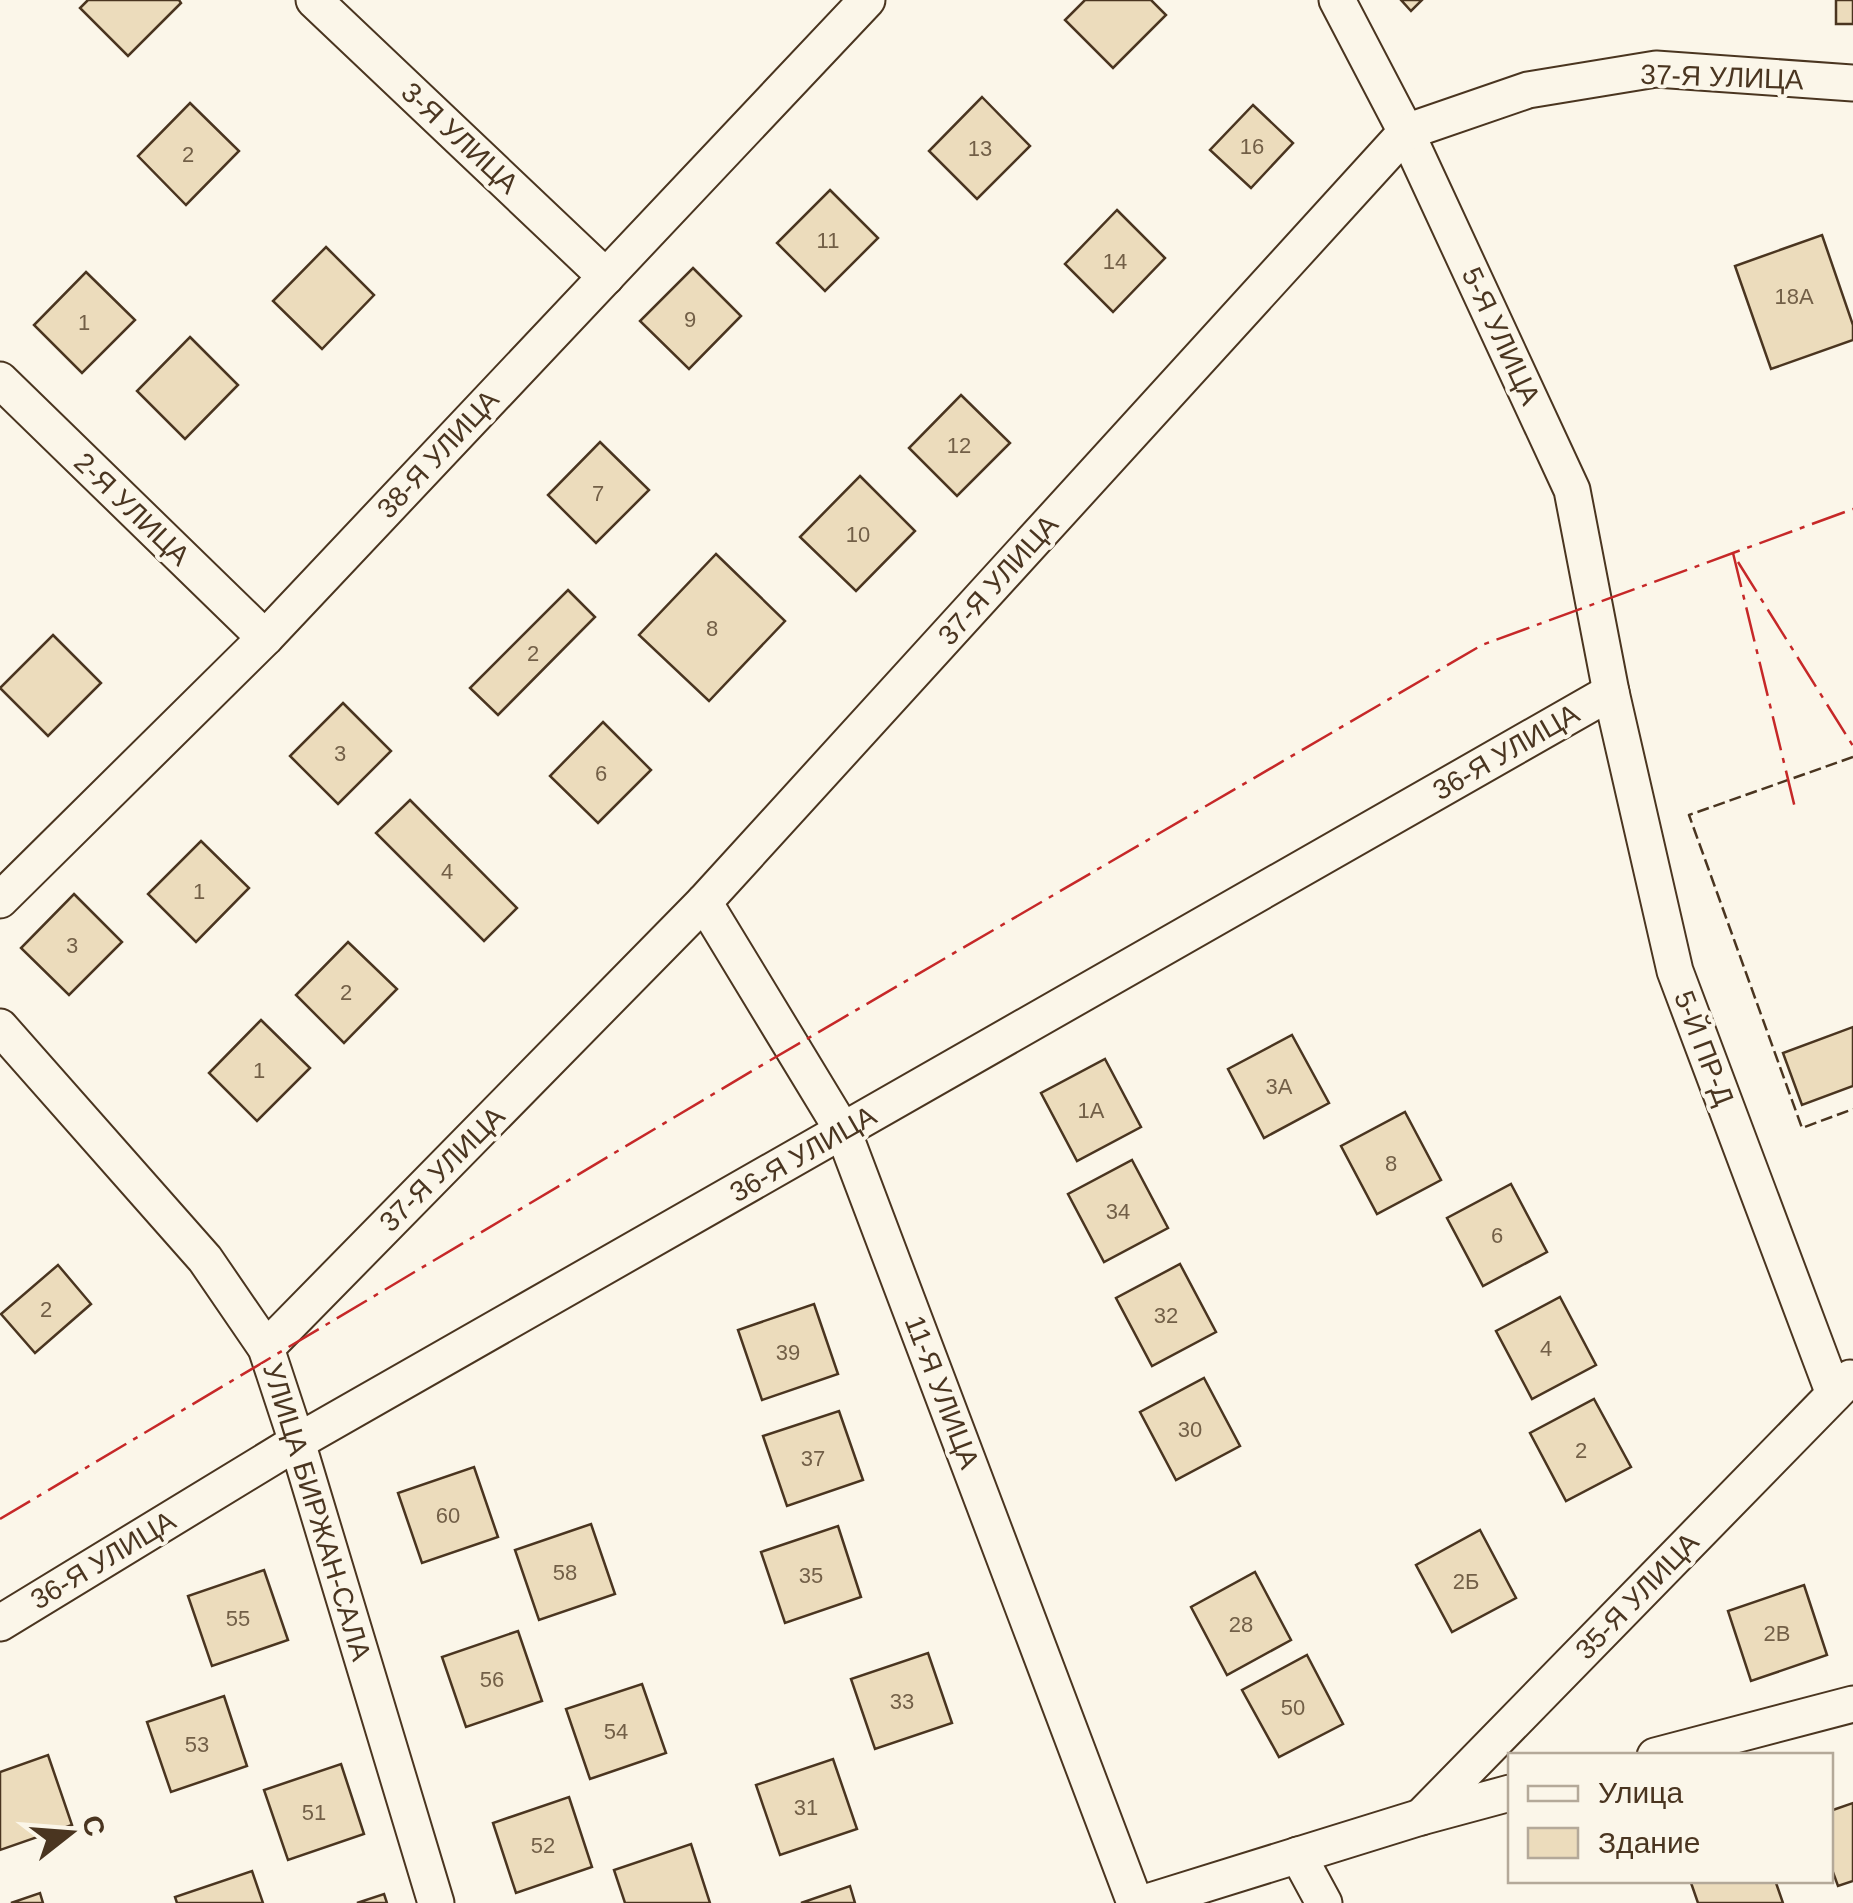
<svg xmlns="http://www.w3.org/2000/svg" width="1853" height="1903" viewBox="0 0 1853 1903" font-family="Arial,sans-serif">
<rect width="100%" height="100%" fill="#fbf6e9"/>
<!-- building -->
<g fill="#ecdcbc" stroke="#4a3520" stroke-width="2.5">
<path d="M88,0H179L181,3L128,56L80,8Z"/>
<path d="M1085,0H1151L1166,15L1113,68L1065,20Z"/>
<path d="M1401,0H1422L1411,11Z"/>
<rect x="1836" y="0" width="17" height="24"/>
<path d="M982,97L1030,146L977,199L929,151Z"/>
<path d="M190,103L239,151L186,205L138,156Z"/>
<path d="M1253,105L1293,143L1251,188L1210,150Z"/>
<path d="M830,190L878,238L825,291L777,243Z"/>
<path d="M1117,210L1165,258L1113,312L1065,264Z"/>
<path d="M1822,235L1853,325V340L1771,369L1735,266Z"/>
<path d="M326,247L374,295L322,349L273,301Z"/>
<path d="M693,268L741,316L689,369L640,321Z"/>
<path d="M86,272L135,320L82,373L34,325Z"/>
<path d="M190,337L238,385L185,439L137,391Z"/>
<path d="M961,395L1010,443L957,496L909,448Z"/>
<path d="M600,442L649,490L596,543L548,495Z"/>
<path d="M860,476L915,531L856,591L800,537Z"/>
<path d="M716,554L785,621L709,701L639,635Z"/>
<path d="M568,590L595,617L498,715L470,688Z"/>
<path d="M53,635L101,683L48,736L0,688Z"/>
<path d="M343,703L391,751L338,804L290,756Z"/>
<path d="M603,722L651,770L598,823L550,776Z"/>
<path d="M410,800L517,908L484,941L376,833Z"/>
<path d="M201,841L249,888L196,942L148,894Z"/>
<path d="M74,894L122,942L69,995L21,948Z"/>
<path d="M348,942L397,989L344,1043L296,995Z"/>
<path d="M261,1020L310,1068L257,1121L209,1073Z"/>
<path d="M1853,1027V1086L1802,1105L1783,1053Z"/>
<path d="M1292,1035L1329,1103L1264,1138L1228,1069Z"/>
<path d="M1105,1059L1141,1127L1077,1161L1041,1093Z"/>
<path d="M1405,1112L1441,1180L1377,1214L1341,1146Z"/>
<path d="M1132,1160L1168,1228L1104,1262L1068,1194Z"/>
<path d="M1511,1184L1547,1252L1483,1286L1447,1218Z"/>
<path d="M1180,1264L1216,1332L1152,1366L1116,1298Z"/>
<path d="M58,1265L91,1304L35,1353L1,1314Z"/>
<path d="M1560,1297L1596,1365L1532,1399L1496,1331Z"/>
<path d="M814,1304L838,1374L762,1400L738,1330Z"/>
<path d="M1204,1378L1240,1446L1176,1480L1140,1412Z"/>
<path d="M1594,1399L1631,1467L1566,1501L1530,1433Z"/>
<path d="M839,1411L863,1480L787,1506L763,1436Z"/>
<path d="M474,1467L498,1537L422,1563L398,1493Z"/>
<path d="M591,1524L615,1594L539,1620L515,1550Z"/>
<path d="M838,1526L861,1597L785,1623L761,1552Z"/>
<path d="M1480,1530L1516,1598L1452,1632L1416,1565Z"/>
<path d="M264,1570L288,1640L212,1666L188,1596Z"/>
<path d="M1255,1572L1291,1640L1227,1675L1191,1607Z"/>
<path d="M1804,1585L1827,1655L1751,1681L1728,1611Z"/>
<path d="M518,1631L542,1701L466,1727L442,1657Z"/>
<path d="M928,1653L952,1723L875,1749L851,1679Z"/>
<path d="M1307,1655L1343,1724L1279,1757L1242,1690Z"/>
<path d="M642,1684L666,1753L590,1779L566,1709Z"/>
<path d="M224,1696L247,1766L171,1792L147,1722Z"/>
<path d="M48,1755L72,1825L0,1850V1772Z"/>
<path d="M833,1759L857,1829L780,1855L756,1785Z"/>
<path d="M341,1764L364,1834L288,1860L264,1790Z"/>
<path d="M569,1797L592,1867L516,1893L493,1823Z"/>
<path d="M1853,1803V1881L1838,1886L1830,1864V1811Z"/>
<path d="M691,1844L710,1903H625L614,1870Z"/>
<path d="M252,1871L263,1903H177L175,1897Z"/>
<path d="M1690,1880H1775L1783,1903H1698Z"/>
<path d="M850,1886L855,1903H801Z"/>
<path d="M40,1893L43,1903H11Z"/>
<path d="M384,1894L387,1903H357Z"/>
</g>
<g fill="none" stroke-linecap="round" stroke-linejoin="round">
<!-- street casing -->
<g stroke="#4a3520" stroke-width="39">
<g id="street">
<path d="M314,0L606,277"/>
<path d="M1337,0L1406,132L1572,490L1611,692L1675,971L1834,1394"/>
<path d="M0,380L265,638"/>
<path d="M0,900L265,638L867,0"/>
<path d="M704,902L843,1131L1135,1903"/>
<path d="M0,1027L205,1259L266,1348L297,1442L436,1903"/>
<path d="M266,1348L704,902L1406,132L1528,90L1656,69L1853,83"/>
<path d="M0,1623L297,1442L1611,692"/>
<path d="M1655,1756L1853,1704"/>
<path d="M1421,1817L1850,1378"/>
<path d="M1298,1855L1324,1903"/>
<path d="M1144,1903L1421,1817L1510,1793"/>
</g>
</g>
<!-- street -->
<use href="#street" stroke="#fbf6e9" stroke-width="35"/>
<!-- fence -->
<path stroke="#4a3520" stroke-width="2.5" stroke-dasharray="12 5" stroke-linecap="butt" d="M1853,757L1689,815L1802,1128L1853,1109"/>
<!-- power -->
<g stroke="#c62828" stroke-width="2.5" stroke-dasharray="35 8 5 8" stroke-linecap="butt">
<path d="M1733,553L1795,808"/>
<path d="M1738,562L1853,746"/>
<path d="M0,1519L757,1068L1482,645L1853,509"/>
</g>
</g>
<g text-anchor="middle" dominant-baseline="central" stroke-width="8" stroke-linejoin="round" paint-order="stroke">
<!-- number labels -->
<g font-size="22" fill="#725f47">
<text x="1252" y="146">16</text>
<text x="980" y="148">13</text>
<text x="188" y="154">2</text>
<text x="828" y="240">11</text>
<text x="1115" y="261">14</text>
<text x="1794" y="296">18А</text>
<text x="690" y="319">9</text>
<text x="84" y="322">1</text>
<text x="959" y="445">12</text>
<text x="598" y="493">7</text>
<text x="858" y="534">10</text>
<text x="712" y="628">8</text>
<text x="533" y="653">2</text>
<text x="340" y="753">3</text>
<text x="601" y="773">6</text>
<text x="447" y="871">4</text>
<text x="199" y="891">1</text>
<text x="72" y="945">3</text>
<text x="346" y="992">2</text>
<text x="259" y="1070">1</text>
<text x="1279" y="1086">3А</text>
<text x="1091" y="1110">1А</text>
<text x="1391" y="1163">8</text>
<text x="1118" y="1211">34</text>
<text x="1497" y="1235">6</text>
<text x="46" y="1309">2</text>
<text x="1166" y="1315">32</text>
<text x="1546" y="1348">4</text>
<text x="788" y="1352">39</text>
<text x="1190" y="1429">30</text>
<text x="1581" y="1450">2</text>
<text x="813" y="1458">37</text>
<text x="448" y="1515">60</text>
<text x="565" y="1572">58</text>
<text x="811" y="1575">35</text>
<text x="1466" y="1581">2Б</text>
<text x="238" y="1618">55</text>
<text x="1241" y="1624">28</text>
<text x="1777" y="1633">2В</text>
<text x="492" y="1679">56</text>
<text x="902" y="1701">33</text>
<text x="1293" y="1707">50</text>
<text x="616" y="1731">54</text>
<text x="197" y="1744">53</text>
<text x="806" y="1807">31</text>
<text x="314" y="1812">51</text>
<text x="543" y="1845">52</text>
</g>
<!-- street labels -->
<g font-size="28" fill="#4a3520" stroke="#fbf6e9">
<text transform="translate(1722 77) rotate(2)">37-Я УЛИЦА</text>
<text transform="translate(460 138) rotate(43)">3-Я УЛИЦА</text>
<text transform="translate(1501 336) rotate(65)">5-Я УЛИЦА</text>
<text transform="translate(438 454) rotate(-47)">38-Я УЛИЦА</text>
<text transform="translate(132 509) rotate(44)">2-Я УЛИЦА</text>
<text transform="translate(998 580) rotate(-48)">37-Я УЛИЦА</text>
<text transform="translate(1506 752) rotate(-30)">36-Я УЛИЦА</text>
<text transform="translate(1704 1048) rotate(69)">5-Й ПР-Д</text>
<text transform="translate(803 1154) rotate(-30)">36-Я УЛИЦА</text>
<text transform="translate(442 1169) rotate(-45)">37-Я УЛИЦА</text>
<text transform="translate(942 1392) rotate(69)">11-Я УЛИЦА</text>
<text transform="translate(317 1512) rotate(73)">УЛИЦА БИРЖАН-САЛА</text>
<text transform="translate(103 1560) rotate(-31)">36-Я УЛИЦА</text>
<text transform="translate(1637 1596) rotate(-46)">35-Я УЛИЦА</text>
</g>
</g>
<!-- legend -->
<rect x="1508" y="1753" width="325" height="130" fill="#fbf6e9" stroke="#b4a999" stroke-width="2.5"/>
<rect x="1528" y="1786" width="50" height="15" fill="#fbf6e9" stroke="#b4a999" stroke-width="2.5"/>
<text x="1598" y="1803" font-size="30" fill="#4a3520">Улица</text>
<rect x="1528" y="1828" width="50" height="30" fill="#ecdcbc" stroke="#b4a999" stroke-width="2.5"/>
<text x="1598" y="1853" font-size="30" fill="#4a3520">Здание</text>
<!-- north arrow -->
<g transform="translate(70 1833) rotate(73)" stroke="#fbf6e9" stroke-width="8" paint-order="stroke">
<path d="M0-8L18 38L0 25L-18 38Z" fill="#4a3520"/>
<text y="-15" font-size="28" font-weight="bold" text-anchor="middle" fill="#4a3520">С</text>
</g>
</svg>
